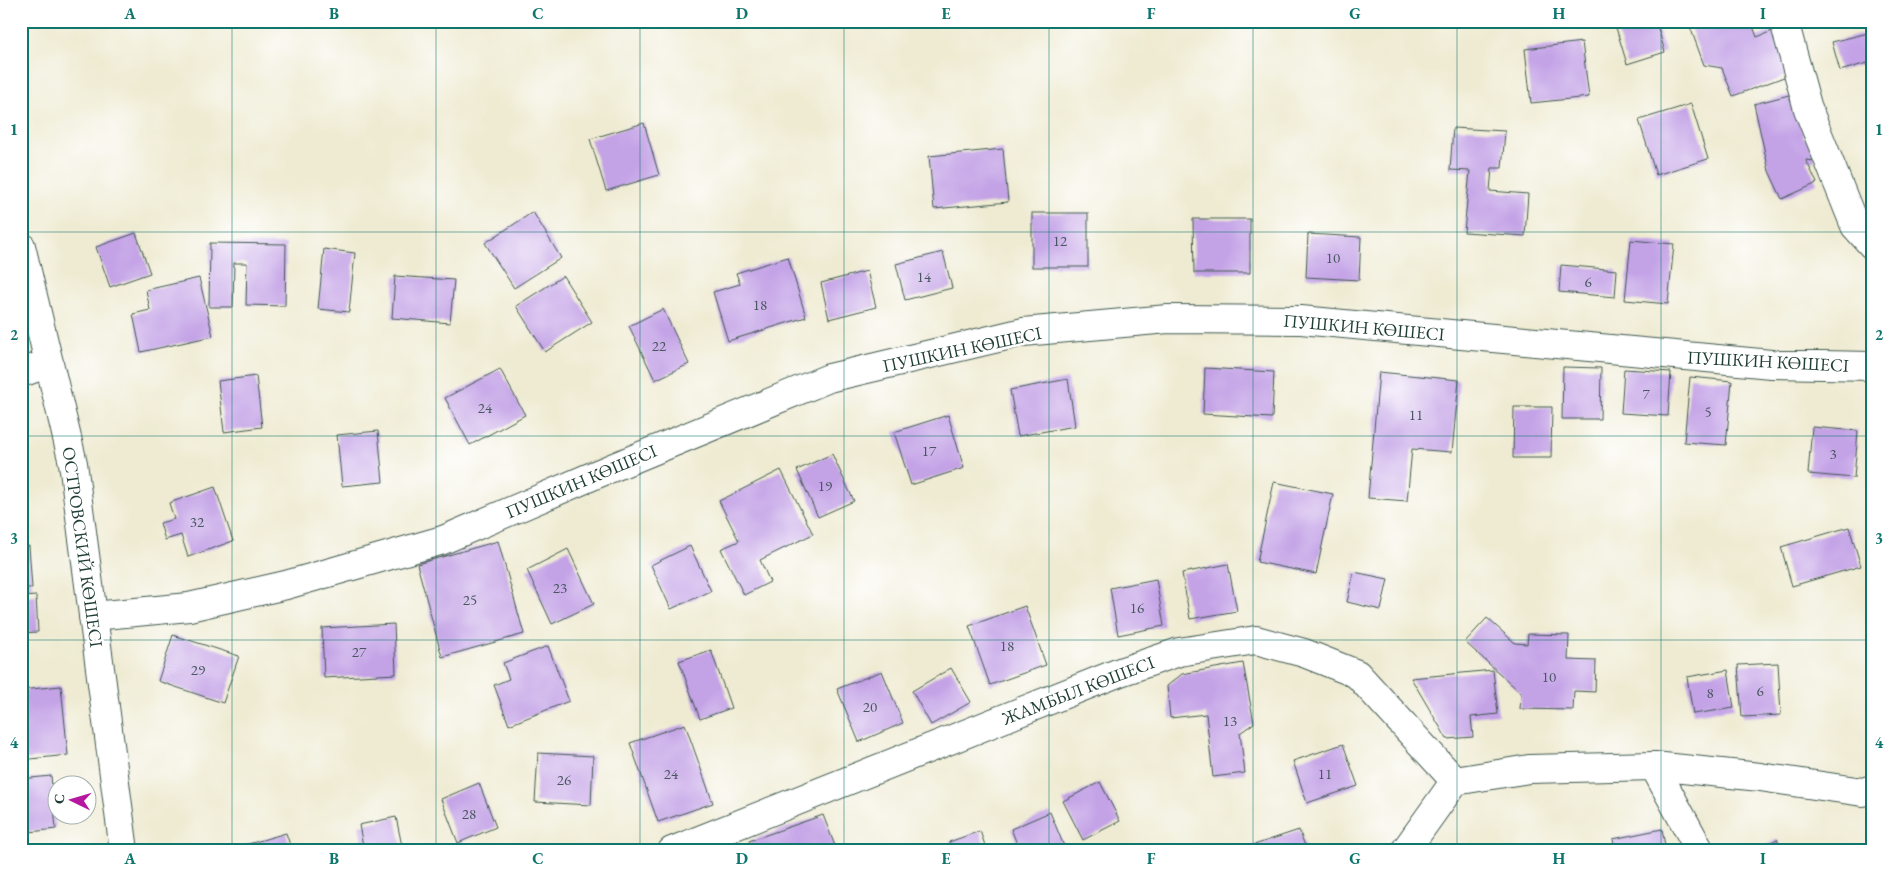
<svg xmlns="http://www.w3.org/2000/svg" width="1893" height="872" viewBox="0 0 1893 872" font-family="'EB Garamond',serif">
<rect width="100%" height="100%" fill="#fff"/>
<filter id="ink" filterUnits="userSpaceOnUse"><feTurbulence type="fractalNoise" baseFrequency=".02" numOctaves="2"/><feDisplacementMap in="SourceGraphic" scale="10" xChannelSelector="R" yChannelSelector="G"/><feConvolveMatrix kernelMatrix="1 2 1 2 8 2 1 2 1" color-interpolation-filters="sRGB"/></filter>
<filter id="wash" filterUnits="userSpaceOnUse"><feTurbulence type="fractalNoise" baseFrequency=".0096" numOctaves="4" result="noise"/><feDisplacementMap in="SourceGraphic" scale="20" xChannelSelector="R" yChannelSelector="G"/><feGaussianBlur stdDeviation="1.12" result="paint"/><feColorMatrix in="noise" values="0 0 0 0 0 0 0 0 0 0 0 0 0 0 0 0 0 1.4 0 .05"/><feComposite in="paint" operator="in"/></filter>
<g filter="url(#wash)">
<rect width="100%" height="100%" fill="#efebd3"/>
<g id="blocks">
<!-- building -->
<g fill="#c3a2e6">
<path d="M1614,21H1656L1665,52L1627,64Z"/>
<path d="M1688,21H1751L1757,37L1775,30L1792,74L1733,96L1722,68L1704,65Z"/>
<path d="M1872,32V78L1867,63L1840,71L1832,42Z"/>
<path d="M1582,42L1589,97L1531,103L1525,49Z"/>
<path d="M1793,94L1804,138L1816,144L1815,161L1806,160L1817,183L1782,199L1769,171L1754,104Z"/>
<path d="M1691,104L1708,159L1656,175L1639,120Z"/>
<path d="M644,123L659,175L606,191L590,139Z"/>
<path d="M1453,128L1505,131L1502,168H1492L1490,191L1528,194L1525,236L1464,232L1470,171L1450,170Z"/>
<path d="M1003,149L1008,202L934,209L929,156Z"/>
<path d="M533,212L561,258L514,288L485,243Z"/>
<rect x="1032" y="213" width="56" height="54"/>
<path d="M1193,219H1250V273H1194Z"/>
<path d="M136,233L150,273L110,287L96,247Z"/>
<path d="M1308,234L1361,237L1359,280L1306,277Z"/>
<path d="M1631,240L1674,244L1668,304L1625,300Z"/>
<path d="M210,243L286,244L285,306L246,305L247,263H234L233,307H209Z"/>
<path d="M324,249L355,253L349,312L318,309Z"/>
<path d="M943,252L952,288L905,300L896,264Z"/>
<path d="M788,257L806,317L728,341L713,292L740,284L736,273Z"/>
<path d="M1561,265L1617,270L1615,297L1559,292Z"/>
<path d="M867,271L876,307L829,319L821,283Z"/>
<path d="M395,276L454,280L450,323L392,318Z"/>
<path d="M563,276L592,322L545,352L516,306Z"/>
<path d="M199,278L213,336L141,352L133,314L150,310L146,290Z"/>
<path d="M663,309L689,364L655,380L629,326Z"/>
<path d="M1563,367L1601,368L1600,419H1562Z"/>
<path d="M1205,368L1274,372L1272,418L1203,414Z"/>
<path d="M500,369L525,415L470,445L445,398Z"/>
<path d="M1624,369L1671,372L1668,416L1621,413Z"/>
<path d="M1379,372L1459,380L1452,452L1412,449L1407,501L1368,498Z"/>
<path d="M256,376L262,427L224,432L218,381Z"/>
<path d="M1690,377L1732,381L1726,445L1684,442Z"/>
<path d="M1068,379L1075,426L1018,436L1010,390Z"/>
<path d="M1514,407H1552L1551,458H1513Z"/>
<path d="M948,415L964,468L911,485L894,432Z"/>
<path d="M1812,427L1858,431L1854,478L1808,474Z"/>
<path d="M378,431L383,482L342,486L337,435Z"/>
<path d="M832,454L854,501L818,517L797,470Z"/>
<path d="M781,470L813,534L760,560L770,582L744,595L721,549L739,541L719,501Z"/>
<path d="M1274,482L1333,494L1316,574L1257,562Z"/>
<path d="M215,487L233,541L188,557L181,535L165,540L160,523L174,519L169,503Z"/>
<path d="M1849,527L1861,566L1792,586L1781,547Z"/>
<path d="M498,541L524,634L442,657L417,564Z"/>
<path d="M21,546H29L32,588H21Z"/>
<path d="M690,546L711,591L671,609L651,565Z"/>
<path d="M568,549L594,604L552,624L527,570Z"/>
<path d="M1228,564L1237,611L1190,619L1182,573Z"/>
<path d="M1354,572L1388,579L1381,610L1347,602Z"/>
<path d="M1156,579L1164,626L1118,635L1110,588Z"/>
<path d="M36,596L38,632L21,633V597Z"/>
<path d="M1025,606L1046,665L990,685L969,626Z"/>
<path d="M1487,618L1515,643L1527,644L1528,634L1569,635L1568,660L1596,661L1595,692L1574,691L1573,710L1520,709L1521,693L1465,642Z"/>
<path d="M394,624L396,674L324,678L322,628Z"/>
<path d="M173,635L239,656L223,703L158,681Z"/>
<path d="M548,646L569,701L509,725L494,685L509,679L503,663Z"/>
<path d="M711,650L731,708L700,719L679,661Z"/>
<path d="M1243,663L1254,723L1240,733L1245,773L1213,777L1206,714L1170,718L1167,686L1182,674Z"/>
<path d="M1778,663L1781,715L1742,717L1738,665Z"/>
<path d="M951,668L971,702L931,725L912,691Z"/>
<path d="M1493,670L1498,714L1471,717L1473,737L1447,739L1411,678Z"/>
<path d="M1728,670L1734,708L1693,714L1687,677Z"/>
<path d="M882,671L903,723L859,742L837,689Z"/>
<path d="M61,686L68,755L21,760V690Z"/>
<path d="M685,724L713,803L658,822L630,743Z"/>
<path d="M1343,744L1358,786L1307,803L1293,761Z"/>
<path d="M538,753L593,756L591,805L535,802Z"/>
<path d="M51,776L56,829L21,833V779Z"/>
<path d="M1100,782L1120,821L1083,840L1063,801Z"/>
<path d="M479,783L496,827L458,843L441,799Z"/>
<path d="M1050,812L1066,851H1020L1011,829Z"/>
<path d="M823,815L837,851H754L749,841Z"/>
<path d="M396,817L403,851H364L359,825Z"/>
<path d="M1662,829L1666,851H1615L1613,839Z"/>
<path d="M1299,830L1307,851H1239V850Z"/>
<path d="M980,831L987,851H952L949,842Z"/>
<path d="M286,833L292,851H236L235,848Z"/>
<path d="M1777,839L1784,851H1757Z"/>
<path d="M343,846L345,851H328L327,850Z"/>
</g>
</g>
</g>
<g filter="url(#ink)">
<use href="#blocks" fill-opacity="0" stroke="#3e574c" stroke-width="1"/>
<g fill="none" stroke-linecap="round" stroke-linejoin="round">
<!-- street casing -->
<g stroke="#3e574c" stroke-width="30">
<g id="street">
<path d="M1784,21L1808,109L1855,226L1872,245"/>
<path d="M21,246L73,463L124,851"/>
<path d="M21,373L49,363"/>
<path d="M93,616L189,607L286,585L443,540L597,474L829,378L1023,332L1168,319L1301,320L1771,364L1872,366"/>
<path d="M1654,766L1700,851"/>
<path d="M672,851L1120,672L1179,652L1256,640L1304,653L1357,674L1455,781"/>
<path d="M1405,851L1455,781L1529,769L1654,766L1760,777L1863,792L1872,789"/>
</g>
</g>
<!-- street -->
<use href="#street" stroke="#fff" stroke-width="28"/>
</g>
</g>
<!-- grid -->
<path fill="none" stroke="#0f766e" stroke-width="1" stroke-opacity="0.55" d="M232,21V851M436,21V851M640,21V851M844,21V851M1049,21V851M1253,21V851M1457,21V851M1661,21V851M21,232H1872M21,436H1872M21,640H1872"/>
<g text-anchor="middle" dominant-baseline="central" stroke-width="5" stroke-linejoin="round" paint-order="stroke">
<!-- number labels -->
<g font-size="15" fill="#485660">
<text x="1060" y="240">12</text>
<text x="1333" y="257">10</text>
<text x="924" y="276">14</text>
<text x="1588" y="281">6</text>
<text x="760" y="304">18</text>
<text x="659" y="345">22</text>
<text x="1646" y="393">7</text>
<text x="485" y="407">24</text>
<text x="1708" y="411">5</text>
<text x="1416" y="414">11</text>
<text x="929" y="450">17</text>
<text x="1833" y="453">3</text>
<text x="825" y="485">19</text>
<text x="197" y="521">32</text>
<text x="560" y="587">23</text>
<text x="470" y="599">25</text>
<text x="1137" y="607">16</text>
<text x="1007" y="645">18</text>
<text x="359" y="651">27</text>
<text x="198" y="669">29</text>
<text x="1549" y="676">10</text>
<text x="1760" y="690">6</text>
<text x="1710" y="692">8</text>
<text x="870" y="706">20</text>
<text x="1230" y="720">13</text>
<text x="671" y="773">24</text>
<text x="1325" y="773">11</text>
<text x="564" y="779">26</text>
<text x="469" y="813">28</text>
</g>
<!-- street labels -->
<g font-size="18" fill="#1f3d34" stroke="#fff">
<text transform="translate(1364 327) rotate(5)">ПУШКИН КӨШЕСІ</text>
<text transform="translate(962 349) rotate(-12)">ПУШКИН КӨШЕСІ</text>
<text transform="translate(1768 361) rotate(3)">ПУШКИН КӨШЕСІ</text>
<text transform="translate(581 481) rotate(-23)">ПУШКИН КӨШЕСІ</text>
<text transform="translate(83 547) rotate(82)">ОСТРОВСКИЙ КӨШЕСІ</text>
<text transform="translate(1078 690) rotate(-21)">ЖАМБЫЛ КӨШЕСІ</text>
</g>
</g>
<!-- margin -->
<rect width="1893" height="872" fill="none" stroke="#fff" stroke-width="55"/>
<!-- north arrow -->
<g transform="translate(72 800) rotate(275)"><circle r="24" fill="#ffffff" stroke="#a5b1ae"/>
<path d="M0-4L9 19L0 12L-9 19Z" fill="#b5179e"/>
<text y="-8" font-size="14" font-weight="bold" text-anchor="middle" fill="#1f3d34">С</text>
</g>
<rect x="28" y="28" width="1838" height="816" fill="none" stroke="#0f766e" stroke-width="2"/>
<g font-size="16" text-anchor="middle" font-weight="bold" fill="#0f766e">
<text x="130" y="19">A</text>
<text x="334" y="19">B</text>
<text x="538" y="19">C</text>
<text x="742" y="19">D</text>
<text x="946" y="19">E</text>
<text x="1151" y="19">F</text>
<text x="1355" y="19">G</text>
<text x="1559" y="19">H</text>
<text x="1763" y="19">I</text>
<text x="14" y="135">1</text>
<text x="1879" y="135">1</text>
<text x="14" y="340">2</text>
<text x="1879" y="340">2</text>
<text x="14" y="544">3</text>
<text x="1879" y="544">3</text>
<text x="14" y="748">4</text>
<text x="1879" y="748">4</text>
<text x="130" y="864">A</text>
<text x="334" y="864">B</text>
<text x="538" y="864">C</text>
<text x="742" y="864">D</text>
<text x="946" y="864">E</text>
<text x="1151" y="864">F</text>
<text x="1355" y="864">G</text>
<text x="1559" y="864">H</text>
<text x="1763" y="864">I</text>
</g>
</svg>
